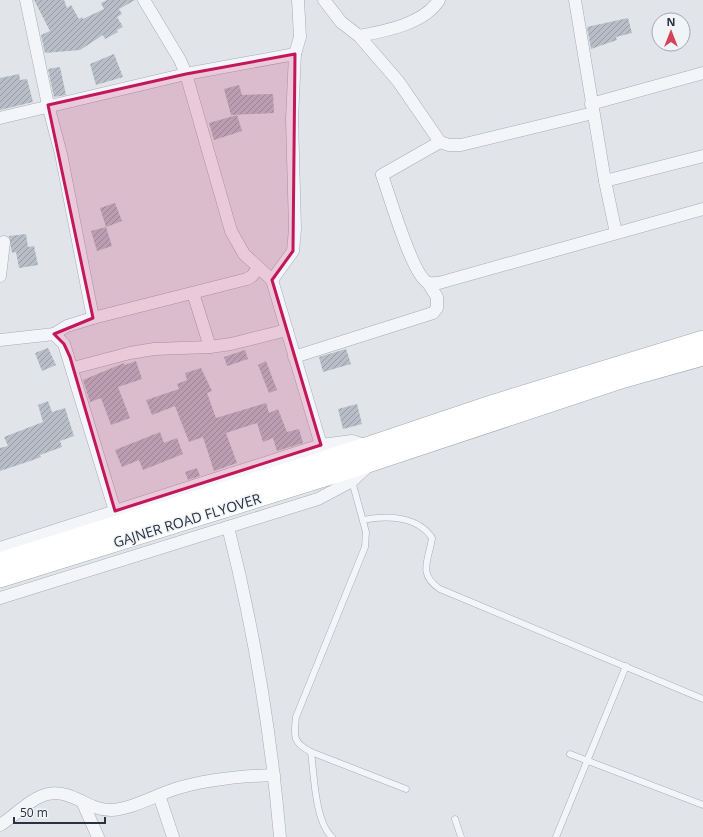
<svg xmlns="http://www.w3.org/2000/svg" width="703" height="837" viewBox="0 0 703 837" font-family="'Open Sans',sans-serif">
<defs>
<pattern id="building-hatch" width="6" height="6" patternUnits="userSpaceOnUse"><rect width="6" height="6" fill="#b8bec7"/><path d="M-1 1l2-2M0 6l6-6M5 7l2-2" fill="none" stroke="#969ba3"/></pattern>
</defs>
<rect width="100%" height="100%" fill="#e1e5ea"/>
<!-- building -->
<g fill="url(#building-hatch)">
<path d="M34,0H64L67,8L71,5L79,19L82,17L83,19L104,9L101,3L107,0H135L119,9L122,14L117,17L123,27L117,30L118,32L105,39L103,35L80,50L45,53L41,35L50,31Z"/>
<path d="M628,18L632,33L616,37L617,40L591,49L587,27Z"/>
<path d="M114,54L123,77L96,85L90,64Z"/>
<path d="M60,67L66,95L54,97L48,69Z"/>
<path d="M19,74L20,80L27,79L33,102L0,110V78Z"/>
<path d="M239,85L242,95L273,94L274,113L231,115L224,89Z"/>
<path d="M237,115L242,131L214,140L209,123Z"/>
<path d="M115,203L122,221L106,227L100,208Z"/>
<path d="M106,227L112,246L97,251L91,231Z"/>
<path d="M26,234L28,247L34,246L38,265L19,268L16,252L12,253L9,236Z"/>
<path d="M48,348L56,365L42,371L35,353Z"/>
<path d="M346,349L351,364L323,372L319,357Z"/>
<path d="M245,350L248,359L227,366L224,357Z"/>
<path d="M136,361L142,379L118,387L130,418L111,425L101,398L90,402L83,380L124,363L125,365Z"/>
<path d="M266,361L277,390L269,393L258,365Z"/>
<path d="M201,368L212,391L207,393L216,418L266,403L269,413L278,409L287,432L299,429L303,443L277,451L273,438L263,442L257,423L226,433L237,463L214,471L203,437L189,442L175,406L152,415L146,400L179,389L177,384L187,380L185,373Z"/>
<path d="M48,401L52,412L65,408L74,436L60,441L62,447L40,455L41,457L30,461L0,471V448L8,446L4,437L43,422L38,405Z"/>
<path d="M357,404L362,424L343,429L338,409Z"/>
<path d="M160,432L164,443L177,438L183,454L143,470L139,460L122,467L115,450Z"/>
<path d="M197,468L200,476L188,480L185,472Z"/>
</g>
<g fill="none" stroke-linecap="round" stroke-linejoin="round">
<!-- lane casing -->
<g stroke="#a6acb4" stroke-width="7">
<g id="lane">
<path d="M352,481L366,532L365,547L296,717C294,736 292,742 311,752L406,789"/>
<path d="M363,520C386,515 418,516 432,538C429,560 417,574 440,589L703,699"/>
<path d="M311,752C314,774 315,822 332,837"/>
<path d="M570,754L703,805"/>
<path d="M455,819L461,837"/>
<path d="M556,837L626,666"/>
</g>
</g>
<!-- street casing -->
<g stroke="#a6acb4" stroke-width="13">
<g id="street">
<path d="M26,0L48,105L61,154L93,318"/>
<path d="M144,0L180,60L186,74L231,231L244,254L272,280"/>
<path d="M298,0L300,37L295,54L292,119L295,229L293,251L272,280L321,445"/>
<path d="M324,0L341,22L359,36L398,81L440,142L449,145H461L593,113"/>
<path d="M575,0L605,181L616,233"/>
<path d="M359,36C385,31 424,24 439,0"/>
<path d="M591,104L703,73"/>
<path d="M0,118L186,74L295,54"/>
<path d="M440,142L382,175C389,194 412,274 427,282C430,284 436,283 439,283L703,209"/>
<path d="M605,181L703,156"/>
<path d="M0,276L4,242"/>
<path d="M193,293L210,347"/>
<path d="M54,334L67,326L93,318L247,279L252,276L258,268"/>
<path d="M0,340L54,334L64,344L115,511"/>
<path d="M294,357L433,313L437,308V297L428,283"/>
<path d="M73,368L130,353L154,349L210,347L231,344L287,330"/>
<path d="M228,527C254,629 271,733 280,837"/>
<path d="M0,548L321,445L352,441L368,446"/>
<path d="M0,598L318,499L352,481L368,466"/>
<path d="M159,795L173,837"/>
<path d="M82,801L98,837"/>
<path d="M0,825C15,816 30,798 48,794C72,789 88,811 112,810C134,808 154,796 175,789C208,779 240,776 274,775"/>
</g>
</g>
<!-- primary casing -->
<g stroke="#a0a9b6" stroke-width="20">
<g id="primary">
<path d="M0,562L369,446L494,404L703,340"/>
<path d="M0,578L350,469L624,378L703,356"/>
</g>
</g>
<!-- lane -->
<use href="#lane" stroke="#f4f5f8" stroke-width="6"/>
<!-- street -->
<use href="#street" stroke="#f4f5f8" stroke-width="12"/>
<!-- primary -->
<use href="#primary" stroke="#fff" stroke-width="19"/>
</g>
<!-- marked area -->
<path fill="#c2185b" fill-opacity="0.2" stroke="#c2185b" stroke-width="3" stroke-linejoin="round" d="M295,54L293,251L272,280L321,445L115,511L70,357L64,344L54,334L93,318L48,105L186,74Z"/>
<g text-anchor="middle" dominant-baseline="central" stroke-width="3" stroke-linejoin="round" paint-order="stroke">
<!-- street labels -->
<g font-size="14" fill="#293242" stroke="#f1f4f7">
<text transform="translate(187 520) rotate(-17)">GAJNER ROAD FLYOVER</text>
</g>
</g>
<!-- north arrow -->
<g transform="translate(671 32)"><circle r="19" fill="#f1f4f7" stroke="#a1a6af"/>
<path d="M0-3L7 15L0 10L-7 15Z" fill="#d1445b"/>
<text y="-6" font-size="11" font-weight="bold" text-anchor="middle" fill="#293242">N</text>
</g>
<!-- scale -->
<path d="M14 817v6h91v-6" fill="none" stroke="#293242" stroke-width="2"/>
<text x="20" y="817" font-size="12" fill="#293242" stroke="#f1f4f7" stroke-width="3" paint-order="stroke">50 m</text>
</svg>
